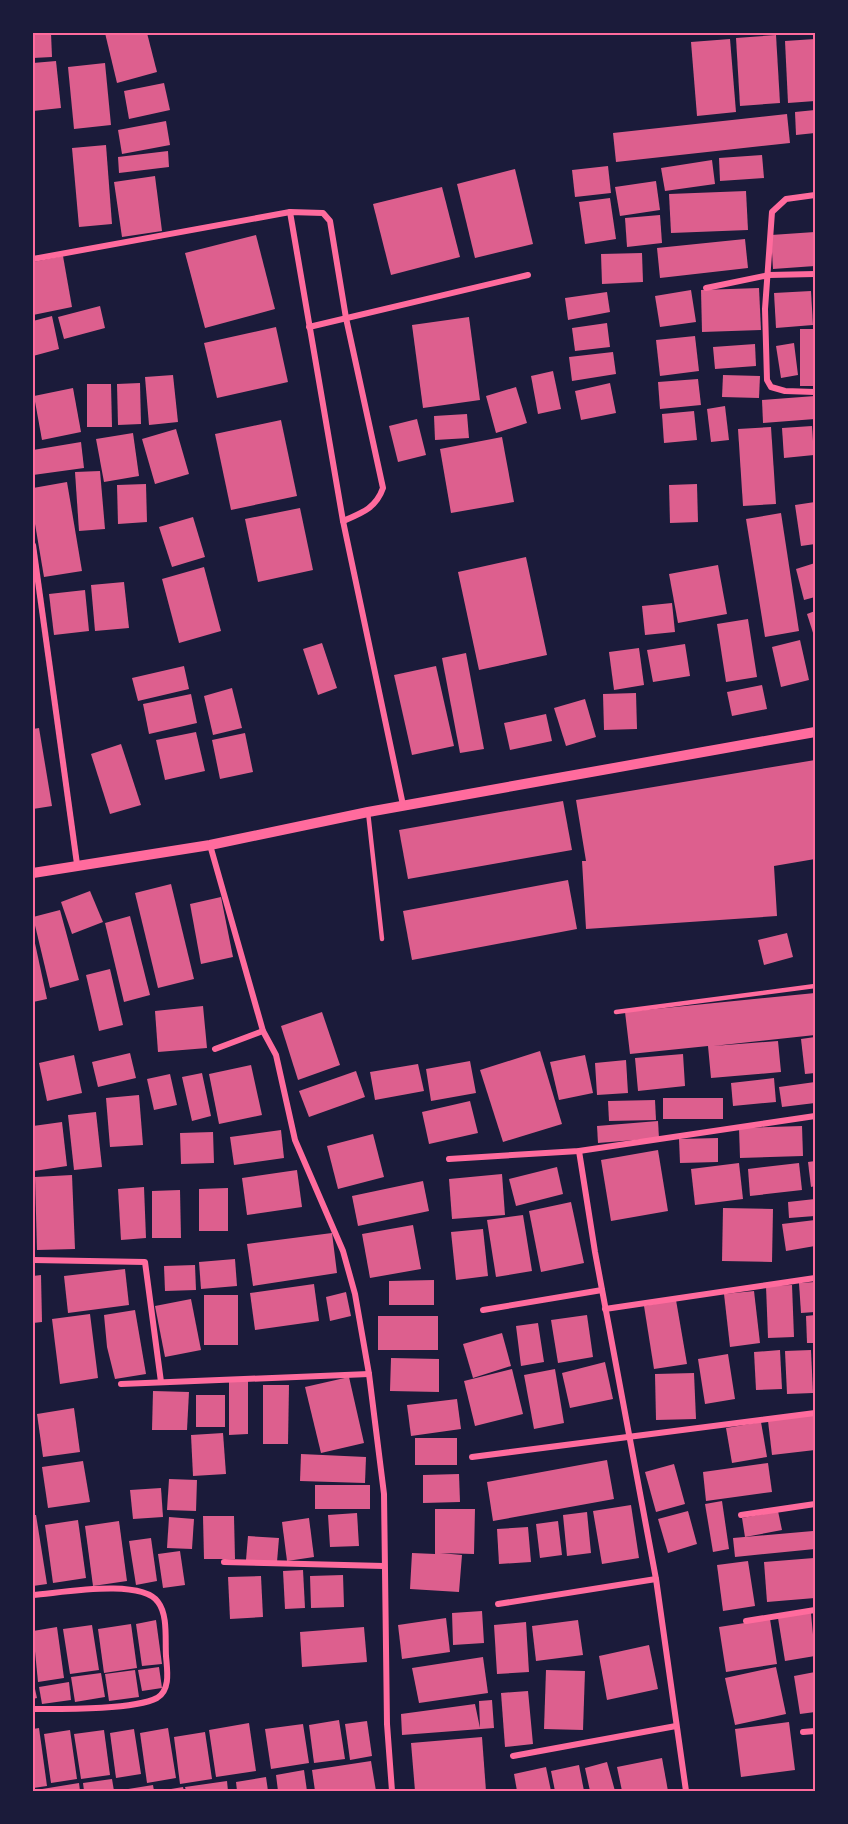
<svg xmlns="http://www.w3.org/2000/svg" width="848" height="1824" viewBox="0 0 848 1824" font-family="'IBM Plex Sans',sans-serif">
<rect width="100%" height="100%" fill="#1b1b3a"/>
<!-- building -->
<g fill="#dd5f8e">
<path d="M33,33H51L52,57L33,58Z"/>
<path d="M105,33H147L157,72L117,83Z"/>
<path d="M776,35L780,103L740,106L736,38Z"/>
<path d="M730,39L736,112L697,116L691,42Z"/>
<path d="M815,39V101L788,103L785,41Z"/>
<path d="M56,61L61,108L33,111V63Z"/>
<path d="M105,63L111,125L74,129L68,67Z"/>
<path d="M164,83L170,110L129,119L124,91Z"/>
<path d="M815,110V133L796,135L795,112Z"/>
<path d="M787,114L790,143L616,162L613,133Z"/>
<path d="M166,121L170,145L122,154L118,130Z"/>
<path d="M106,145L112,224L79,227L72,148Z"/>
<path d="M168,151L169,167L119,173L118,157Z"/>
<path d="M762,155L764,178L720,181L719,158Z"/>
<path d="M712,160L715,184L665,191L661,168Z"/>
<path d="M608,166L611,193L575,197L572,170Z"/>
<path d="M515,169L533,244L475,258L457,184Z"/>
<path d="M155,176L162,231L122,237L114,182Z"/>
<path d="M656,181L660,210L620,216L615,187Z"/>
<path d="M442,187L460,257L391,275L373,204Z"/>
<path d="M746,191L748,230L671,233L669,194Z"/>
<path d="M610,198L616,239L585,244L579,202Z"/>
<path d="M660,215L662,243L627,247L625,218Z"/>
<path d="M815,232V266L773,269L771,235Z"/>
<path d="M256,235L275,309L205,328L185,253Z"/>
<path d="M745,239L748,268L660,278L657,248Z"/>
<path d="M642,253L643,282L602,284L601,254Z"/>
<path d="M63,256L72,307L33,315V262Z"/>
<path d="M759,288L761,330L702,332L701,290Z"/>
<path d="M691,290L696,322L660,327L655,296Z"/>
<path d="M811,291L813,325L776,328L774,293Z"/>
<path d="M607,292L610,312L568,320L565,298Z"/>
<path d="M100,306L105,328L64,339L58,317Z"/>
<path d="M52,316L59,349L33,356V321Z"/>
<path d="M469,317L480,400L423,408L412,325Z"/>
<path d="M607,323L610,347L575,351L572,328Z"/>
<path d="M276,327L288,382L217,398L204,343Z"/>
<rect x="800" y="329" width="15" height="57"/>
<path d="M695,336L699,371L660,376L656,340Z"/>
<path d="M794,343L798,375L781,378L776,346Z"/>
<path d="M755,344L756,366L715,369L713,347Z"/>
<path d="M613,352L616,374L572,381L569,357Z"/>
<path d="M553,371L561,409L538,414L531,376Z"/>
<path d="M173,375L178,422L149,425L145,377Z"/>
<path d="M723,375L760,376L759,398L722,397Z"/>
<path d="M698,379L701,405L660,409L658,382Z"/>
<path d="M140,383L141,424L118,425L117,384Z"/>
<path d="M610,383L616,413L581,420L575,391Z"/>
<path d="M87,384H111L112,427H87Z"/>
<path d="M516,387L527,423L496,433L486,396Z"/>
<path d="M73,388L81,432L42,440L34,396Z"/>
<path d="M815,396V419L763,423L762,400Z"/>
<path d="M725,406L729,440L711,442L707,409Z"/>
<path d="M694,411L697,440L664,443L662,414Z"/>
<path d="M467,414L469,438L435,440L434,416Z"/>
<path d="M417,419L426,455L398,462L389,426Z"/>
<path d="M281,420L297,496L231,510L215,434Z"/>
<path d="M812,426L814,455L784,458L782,428Z"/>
<path d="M771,427L776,504L743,506L738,429Z"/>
<path d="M176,429L189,474L155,484L142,439Z"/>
<path d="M133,433L139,476L104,482L96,439Z"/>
<path d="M502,437L514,502L451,513L440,449Z"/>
<path d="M81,442L84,468L33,475V450Z"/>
<path d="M100,471L105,529L79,531L75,472Z"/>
<path d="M67,482L82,571L44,577L33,512V488Z"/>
<path d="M146,484L147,522L118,524L117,485Z"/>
<path d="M697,484L698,522L670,523L669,485Z"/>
<path d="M815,502V544L801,546L795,505Z"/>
<path d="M300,508L313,570L258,582L245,519Z"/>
<path d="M781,513L799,631L765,637L746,519Z"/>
<path d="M193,517L205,557L172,567L159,527Z"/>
<path d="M526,557L547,655L479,670L458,572Z"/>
<path d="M815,563V597L804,600L796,569Z"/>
<path d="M718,565L727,614L678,623L669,574Z"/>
<path d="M204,567L221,631L179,643L162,579Z"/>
<path d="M124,582L129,628L95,631L91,585Z"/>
<path d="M85,590L89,631L54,635L49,594Z"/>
<path d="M672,603L675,632L645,635L642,606Z"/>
<path d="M815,611V639L807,614Z"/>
<path d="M748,619L757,677L726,682L717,624Z"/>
<path d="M800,640L809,680L781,687L772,647Z"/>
<path d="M322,643L337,688L318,695L303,649Z"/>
<path d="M685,644L690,676L653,682L647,650Z"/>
<path d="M639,648L644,685L614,690L609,652Z"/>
<path d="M466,653L484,749L460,753L442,658Z"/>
<path d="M184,666L189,689L138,701L132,678Z"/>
<path d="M436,666L454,746L412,755L394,675Z"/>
<path d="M762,685L767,709L732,716L727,692Z"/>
<path d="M232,688L242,728L213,735L204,696Z"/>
<path d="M636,693L637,729L604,730L603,694Z"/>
<path d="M191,694L197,723L149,734L143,704Z"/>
<path d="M585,699L596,737L566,746L554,708Z"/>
<path d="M546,714L552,741L510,750L504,723Z"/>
<path d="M39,728L52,806L33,809V729Z"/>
<path d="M196,732L205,771L165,780L156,740Z"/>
<path d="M245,733L253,772L220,779L212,740Z"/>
<path d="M121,744L141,805L110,814L91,754Z"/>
<path d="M815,760V859L774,866L777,916L586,929L582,861H586L576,800Z"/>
<path d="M563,801L572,850L408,879L399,830Z"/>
<path d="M568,880L577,929L412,960L403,911Z"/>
<path d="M171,884L194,979L158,988L135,893Z"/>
<path d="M90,891L103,922L72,934L61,902Z"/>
<path d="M221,897L233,957L201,964L190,904Z"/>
<path d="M60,910L79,980L50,988L33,917Z"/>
<path d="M130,916L150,995L124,1002L105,923Z"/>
<path d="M787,933L793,957L764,965L758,940Z"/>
<path d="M33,934L47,999L33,1002Z"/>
<path d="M110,969L123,1025L99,1031L86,975Z"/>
<path d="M815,993V1035L713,1046L778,1041L781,1072L711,1078L708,1046L630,1054L625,1012Z"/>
<path d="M203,1006L207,1048L158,1052L155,1011Z"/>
<path d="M322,1012L340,1065L298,1080L281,1026Z"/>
<path d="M815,1037V1073L805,1074L801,1039Z"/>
<path d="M540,1051L562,1124L503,1142L480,1070Z"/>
<path d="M130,1053L136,1078L98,1087L92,1062Z"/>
<path d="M683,1054L685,1086L638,1091L635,1058Z"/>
<path d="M74,1055L82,1093L47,1101L39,1063Z"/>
<path d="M585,1055L593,1093L559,1100L550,1062Z"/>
<path d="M626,1060L628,1093L597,1095L595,1063Z"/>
<path d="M470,1061L476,1093L431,1101L426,1069Z"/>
<path d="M418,1064L424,1091L375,1100L370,1072Z"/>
<path d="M251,1065L262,1115L219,1124L209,1074Z"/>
<path d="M356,1071L365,1097L309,1117L299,1091Z"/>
<path d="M202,1073L211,1116L192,1121L182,1077Z"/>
<path d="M170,1074L177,1105L154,1110L147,1079Z"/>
<path d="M774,1078L776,1102L733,1106L731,1083Z"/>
<path d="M815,1082V1103L782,1107L779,1087Z"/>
<path d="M139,1095L143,1145L110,1147L106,1098Z"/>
<rect x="663" y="1098" width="60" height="21"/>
<path d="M655,1100L656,1120L609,1121L608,1101Z"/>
<path d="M470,1101L478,1133L429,1144L422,1112Z"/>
<path d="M96,1112L102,1167L74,1170L68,1115Z"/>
<path d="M658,1121L659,1138L598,1143L597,1126Z"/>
<path d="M62,1122L67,1166L34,1171L33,1126Z"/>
<path d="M802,1126L803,1156L740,1158L739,1128Z"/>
<path d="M281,1130L284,1158L234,1165L230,1137Z"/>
<path d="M213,1132L214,1163L181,1164L180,1133Z"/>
<path d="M373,1134L384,1177L338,1189L327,1146Z"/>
<path d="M718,1138V1162L680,1163L679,1139Z"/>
<path d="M658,1150L668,1211L611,1221L601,1160Z"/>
<path d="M815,1161V1186L811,1187L808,1162Z"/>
<path d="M739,1163L743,1199L695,1205L691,1169Z"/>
<path d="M799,1163L802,1190L750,1196L748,1169Z"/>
<path d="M557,1167L563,1194L516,1206L509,1179Z"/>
<path d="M297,1170L302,1207L247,1215L242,1178Z"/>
<path d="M502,1174L505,1215L452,1219L449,1179Z"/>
<path d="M72,1175L75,1249L37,1250L35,1177Z"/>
<path d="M423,1181L429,1211L358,1226L352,1196Z"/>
<path d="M144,1187L146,1238L121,1240L118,1189Z"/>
<path d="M228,1188V1231H199V1189Z"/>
<path d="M180,1190L181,1238H152V1191Z"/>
<path d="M815,1199V1216L789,1218L788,1202Z"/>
<path d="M571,1202L584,1263L541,1272L529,1211Z"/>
<path d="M723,1208L773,1209L772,1262L722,1261Z"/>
<path d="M523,1215L532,1271L496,1277L487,1220Z"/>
<path d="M815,1220V1246L786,1251L782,1224Z"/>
<path d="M413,1225L421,1269L370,1278L362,1234Z"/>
<path d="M483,1229L488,1276L456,1280L451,1232Z"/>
<path d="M332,1233L337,1273L253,1286L247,1244Z"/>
<path d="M235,1259L237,1286L201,1289L199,1262Z"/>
<path d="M195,1265L196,1290L165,1291L164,1266Z"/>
<path d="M125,1269L129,1305L68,1313L64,1276Z"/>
<path d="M41,1275L42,1322L33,1323V1276Z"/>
<path d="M434,1280V1305H389V1281Z"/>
<path d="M815,1282V1312L801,1313L799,1283Z"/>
<path d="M314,1284L319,1321L255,1330L250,1293Z"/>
<path d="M792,1285L794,1337L768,1338L766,1286Z"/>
<path d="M754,1291L760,1343L730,1347L724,1294Z"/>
<path d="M346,1292L351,1316L330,1321L326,1297Z"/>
<rect x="204" y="1295" width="34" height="50"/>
<path d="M191,1299L201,1350L165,1357L155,1306Z"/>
<path d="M676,1300L687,1364L654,1369L644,1306Z"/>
<path d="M135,1310L146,1374L115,1379L107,1347L104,1315Z"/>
<path d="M90,1314L98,1378L60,1384L52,1319Z"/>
<path d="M587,1315L593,1357L558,1363L551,1320Z"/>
<path d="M815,1315V1343H807L806,1316Z"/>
<rect x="378" y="1316" width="60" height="34"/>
<path d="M538,1323L544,1362L521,1366L516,1326Z"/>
<path d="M502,1333L511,1366L473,1378L463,1344Z"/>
<path d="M780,1350L782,1389L756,1390L754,1352Z"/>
<path d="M811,1350L813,1393L787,1394L785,1351Z"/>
<path d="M728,1354L735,1399L705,1404L698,1359Z"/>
<path d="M391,1358L439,1359V1392L390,1391Z"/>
<path d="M605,1362L613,1399L570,1408L562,1373Z"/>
<path d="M512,1369L523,1414L475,1426L464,1381Z"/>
<path d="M555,1369L564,1423L534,1429L524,1375Z"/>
<path d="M694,1373L696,1419L656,1420L655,1374Z"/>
<path d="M349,1377L364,1443L321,1453L305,1387Z"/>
<path d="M248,1380V1434L229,1435V1381Z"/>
<path d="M263,1385H289L288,1444H263Z"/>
<path d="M153,1391L189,1392L187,1430H152Z"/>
<rect x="196" y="1395" width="29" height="32"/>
<path d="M457,1399L461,1429L411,1436L407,1405Z"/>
<path d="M74,1408L80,1452L43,1457L37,1414Z"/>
<path d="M813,1415L815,1450L772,1455L768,1421Z"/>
<path d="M761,1422L767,1457L732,1463L726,1428Z"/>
<path d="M223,1433L226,1474L193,1476L191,1435Z"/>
<rect x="415" y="1438" width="42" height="27"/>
<path d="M301,1454L366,1457L365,1483L300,1481Z"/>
<path d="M607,1460L614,1499L493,1521L487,1482Z"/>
<path d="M83,1461L90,1502L48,1508L42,1467Z"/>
<path d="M768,1463L772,1492L706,1501L703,1472Z"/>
<path d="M674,1464L685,1504L656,1512L645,1472Z"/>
<path d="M459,1474L460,1502L423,1503V1475Z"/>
<path d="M169,1479L197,1480L196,1511L167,1510Z"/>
<rect x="315" y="1485" width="55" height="24"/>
<path d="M161,1488L163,1517L133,1519L130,1490Z"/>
<path d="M722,1501L729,1549L713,1552L705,1504Z"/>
<path d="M631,1505L639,1558L602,1564L593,1511Z"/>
<path d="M435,1509H475L474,1554L440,1553L462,1555L459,1592L410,1589L412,1553L435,1554Z"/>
<path d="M688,1511L697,1544L668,1553L658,1519Z"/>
<path d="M778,1511L782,1530L745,1537L742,1518Z"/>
<path d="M587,1512L591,1553L567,1556L563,1515Z"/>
<path d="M357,1513L359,1546L330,1547L328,1515Z"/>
<path d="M33,1515H36L47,1584L33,1586Z"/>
<path d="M203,1516H234L235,1559H204Z"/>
<path d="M169,1517L194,1519L192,1549L167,1548Z"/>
<path d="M309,1518L314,1557L287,1561L282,1522Z"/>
<path d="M78,1520L86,1578L53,1583L45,1525Z"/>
<path d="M119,1521L127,1581L93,1586L85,1526Z"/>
<path d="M558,1521L562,1555L540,1558L536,1524Z"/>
<path d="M528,1527L531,1562L499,1564L497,1529Z"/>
<path d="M813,1531L815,1549L735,1557L733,1538Z"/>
<path d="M248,1536L279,1538L277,1562L246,1560Z"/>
<path d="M151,1538L157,1581L136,1585L129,1541Z"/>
<path d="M180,1551L185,1585L163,1588L158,1554Z"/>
<path d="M814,1558L815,1598L767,1602L764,1562Z"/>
<path d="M748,1561L755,1606L723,1611L717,1565Z"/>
<path d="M303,1570L305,1608L285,1609L283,1571Z"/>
<path d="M343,1575L344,1607L311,1608L310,1576Z"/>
<path d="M261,1576L263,1617L230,1619L228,1577Z"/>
<path d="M482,1611L484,1643L453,1645L452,1613Z"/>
<path d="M811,1613L815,1656L785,1661L778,1618Z"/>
<path d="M446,1618L450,1652L402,1659L398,1625Z"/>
<path d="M770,1619L777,1664L726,1672L719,1627Z"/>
<path d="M156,1620L162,1664L142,1666L136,1624Z"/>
<path d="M578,1620L583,1655L536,1661L532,1626Z"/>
<path d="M526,1622L529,1672L497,1674L494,1625Z"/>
<path d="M131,1624L137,1668L104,1673L98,1629Z"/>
<path d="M92,1625L99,1670L70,1674L63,1629Z"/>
<path d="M57,1627L64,1678L38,1682L33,1631Z"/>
<path d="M364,1627L367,1662L302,1667L300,1632Z"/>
<path d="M649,1645L658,1689L607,1700L599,1656Z"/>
<path d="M483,1657L488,1693L419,1703L412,1668Z"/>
<path d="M159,1667L162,1688L142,1691L138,1670Z"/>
<path d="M776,1667L786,1714L735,1725L725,1678Z"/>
<path d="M135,1670L139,1697L109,1701L105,1674Z"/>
<path d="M546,1670L585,1671L583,1730L544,1729Z"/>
<path d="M815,1672V1712L800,1714L794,1676Z"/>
<path d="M101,1673L105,1697L75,1702L71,1677Z"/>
<path d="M33,1680L37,1698L33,1699Z"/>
<path d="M69,1682L71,1700L42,1704L39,1687Z"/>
<path d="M528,1691L533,1744L505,1747L501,1693Z"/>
<path d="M492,1700L494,1728L402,1735L401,1714L475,1704L480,1728L479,1701Z"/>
<path d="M339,1720L345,1759L314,1763L309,1725Z"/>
<path d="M367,1721L372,1756L350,1760L345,1724Z"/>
<path d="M789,1722L795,1770L741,1777L735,1729Z"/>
<path d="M249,1723L256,1771L216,1777L209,1730Z"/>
<path d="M303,1724L309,1763L271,1769L265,1729Z"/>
<path d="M39,1728L47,1786L33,1788V1729Z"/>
<path d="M168,1728L176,1778L147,1783L140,1733Z"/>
<path d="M134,1729L141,1774L116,1778L110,1733Z"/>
<path d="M70,1730L77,1779L51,1783L44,1734Z"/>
<path d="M104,1730L110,1775L81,1779L74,1734Z"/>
<path d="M205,1732L212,1779L180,1784L174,1737Z"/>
<path d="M482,1737L486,1791H415L411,1743Z"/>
<path d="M662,1758L668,1791H622L617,1767Z"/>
<path d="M371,1761L376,1791H315L312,1770Z"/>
<path d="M607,1762L615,1791H590L585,1768Z"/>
<path d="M579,1765L584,1791H555L551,1771Z"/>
<path d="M546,1767L551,1791H517L514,1774Z"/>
<path d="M304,1770L307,1791H278L276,1775Z"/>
<path d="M266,1777L268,1791H237L236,1782Z"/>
<path d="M112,1779L114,1791H84L83,1783Z"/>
<path d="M227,1781L228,1791H186L185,1787Z"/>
<path d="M79,1783L80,1791H36V1790Z"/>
<path d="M153,1785L154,1791H122V1790Z"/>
<path d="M183,1787L184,1791H165V1790Z"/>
</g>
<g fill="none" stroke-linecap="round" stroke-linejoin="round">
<!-- service -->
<g stroke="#ff6b9d" stroke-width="4.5">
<path d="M368,812L382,939"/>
<path d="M616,1012L815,986"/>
</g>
<!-- minor -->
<g stroke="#ff6b9d" stroke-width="6">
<path d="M815,195L786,199L772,212L765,309L767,380L771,387L785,391L815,392"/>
<path d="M290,212L343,521L403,805"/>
<path d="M33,259L290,212L323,213L330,221L346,318L383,488C376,508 362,513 343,521"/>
<path d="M706,288L769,275L815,274"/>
<path d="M309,327L528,275"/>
<path d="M33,545L77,864"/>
<path d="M210,845L263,1031L276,1055L295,1140L343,1251L355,1294L369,1374L384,1494L387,1724L392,1791"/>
<path d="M215,1049L263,1031"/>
<path d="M579,1151L595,1252L656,1579L686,1791"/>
<path d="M449,1159L579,1151L815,1116"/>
<path d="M33,1260L145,1262L161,1382"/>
<path d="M605,1309L815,1278"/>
<path d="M483,1310L602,1290"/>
<path d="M121,1384L369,1374"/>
<path d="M472,1457L815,1413"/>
<path d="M741,1515L815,1504"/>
<path d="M224,1562L384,1566"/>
<path d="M33,1595C61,1593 141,1578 158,1602C168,1615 165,1639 166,1656C167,1669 171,1690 157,1698C134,1710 61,1709 33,1709"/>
<path d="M498,1604L656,1579"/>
<path d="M746,1621L815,1610"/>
<path d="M803,1732L815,1731"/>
<path d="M513,1756L676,1726"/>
</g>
<!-- tertiary -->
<path stroke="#ff6b9d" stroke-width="10" d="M33,873L210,845L368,812L815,732"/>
</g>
<!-- border -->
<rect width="848" height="1824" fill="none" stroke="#1b1b3a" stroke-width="69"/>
<rect x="34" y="34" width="780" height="1756" fill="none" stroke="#ff6b9d" stroke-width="2"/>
</svg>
